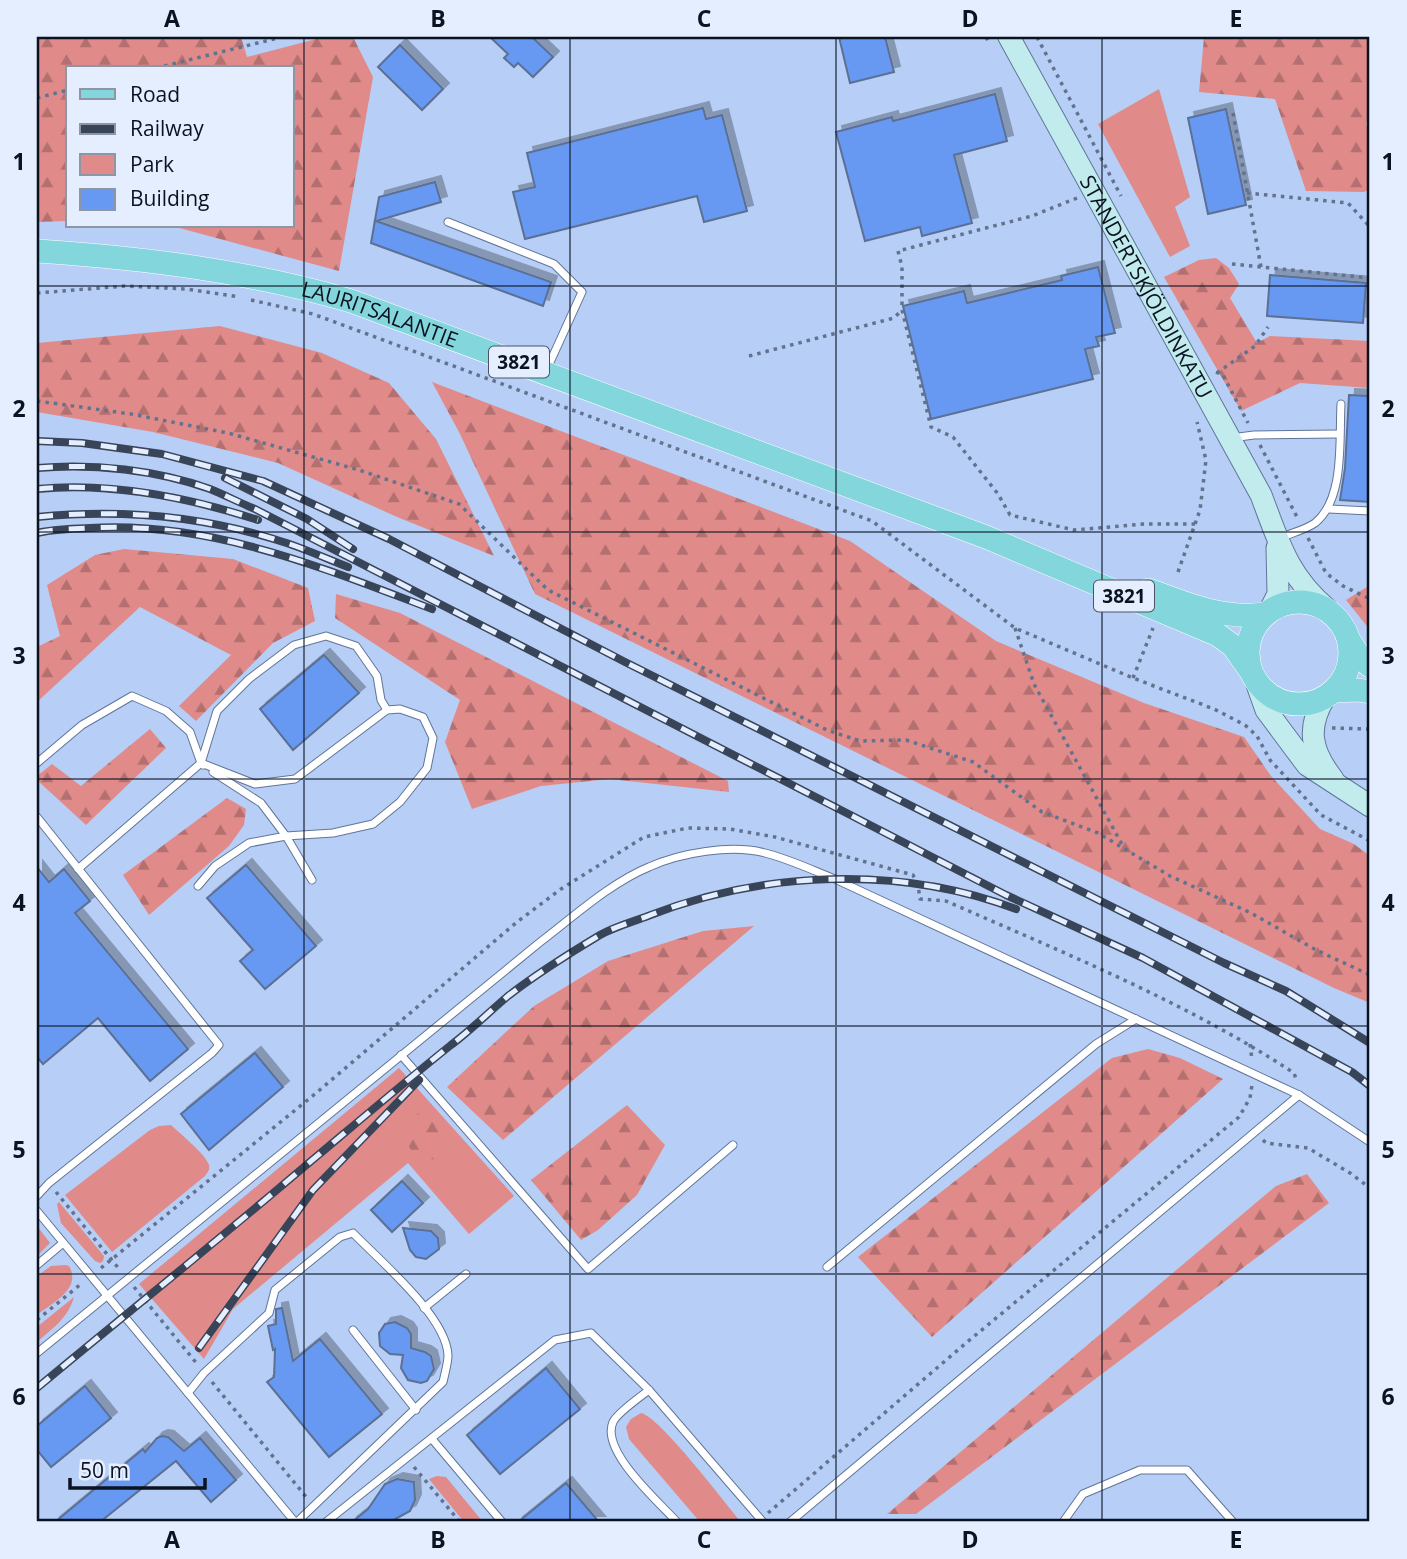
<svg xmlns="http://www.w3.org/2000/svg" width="1407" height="1559" viewBox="0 0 1407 1559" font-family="'Open Sans',sans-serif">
<defs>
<pattern id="forest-firs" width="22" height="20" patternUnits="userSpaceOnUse" patternTransform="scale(1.75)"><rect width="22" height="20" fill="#e08b89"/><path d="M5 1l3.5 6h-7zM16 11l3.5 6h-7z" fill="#b47070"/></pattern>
<filter id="shadow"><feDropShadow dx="6" dy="-6" stdDeviation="0" flood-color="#0004"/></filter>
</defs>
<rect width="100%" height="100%" fill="#b7cef6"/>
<!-- green -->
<g fill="#e08b89">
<path d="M1159,89L1190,197L1175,207L1190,246L1170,257L1098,124Z"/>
<path d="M399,1068L514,1196L469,1234L408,1163L233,1309L204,1359L139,1284Z"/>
<path d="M171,1125C180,1134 205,1153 209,1165C210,1170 208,1172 205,1176L112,1252L65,1195L150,1130L159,1126Z"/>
<path d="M59,1202L104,1256L103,1261L100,1263L95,1261L61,1223L57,1204Z"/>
<path d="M37,1226L50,1243L37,1256Z"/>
<path d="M65,1265L69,1266C82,1289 53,1302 37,1315V1276L51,1266Z"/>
<path d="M74,1297C68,1318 53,1328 37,1342V1327Z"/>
<path d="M641,1413C660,1417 725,1503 741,1522H700L629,1439L626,1427L631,1419Z"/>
<path d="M437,1476L446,1477L483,1522H464L429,1479Z"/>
</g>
<!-- forest -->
<g fill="url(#forest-firs)">
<path d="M37,37H241L247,57L324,37H353L373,77L339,271L172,226H292V68H68V221L37,222Z"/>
<path d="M1204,37H1370V121L1366,123L1370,136V189L1364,192L1306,191L1275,99L1199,92Z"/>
<path d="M1216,258L1229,268L1239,284L1230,298L1257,343L1270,336L1370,341V388L1300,383L1241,411L1164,277L1199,260Z"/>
<path d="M220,326L322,353L389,383L436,439L494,556L397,517L278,463L153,432L37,412V343Z"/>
<path d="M432,382L850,541L996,641L1144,703L1244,737L1271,776L1320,829L1354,844L1370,856V1003L1334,988L535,594L459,432Z"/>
<path d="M124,549L233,559L308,588L315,621L273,643L196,721L179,706L231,655L140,607L37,702V647L60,636L47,585L95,555Z"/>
<path d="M1370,585V630L1346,600Z"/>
<path d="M336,594L400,613L728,781L729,792L610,779L541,786L472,809L445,742L460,700L335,618Z"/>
<path d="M150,729L166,748L86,825L37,780V776L52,764L81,786Z"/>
<path d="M227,798L246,809L244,825L229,846L149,915L123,875Z"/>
<path d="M754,926L503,1140L447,1087L534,1006L608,961L703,931Z"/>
<path d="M1148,1049L1180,1058L1223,1079L932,1337L858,1257L1112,1058Z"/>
<path d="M627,1105L665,1145L637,1195L598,1230L581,1240L531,1180Z"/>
<path d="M427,1108L447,1125L452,1139L435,1160L411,1150L398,1127Z"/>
<path d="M1307,1174L1329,1203L916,1514H887L1276,1186Z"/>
</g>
<!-- building -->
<g fill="#6799f2" stroke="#5b6f93" stroke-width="2" filter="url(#shadow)">
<path d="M490,37H532L553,57L533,77L518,63L514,67L504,58L508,54Z"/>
<path d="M839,37H885L894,72L850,83Z"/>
<path d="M400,45L443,89L422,110L378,67Z"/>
<path d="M995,94L1007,141L954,155L972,223L922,236L920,227L865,241L836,132L892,117L893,121Z"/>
<path d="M703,108L706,119L722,115L747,211L704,222L697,196L525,239L513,192L535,187L527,153Z"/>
<path d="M1226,109L1246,205L1208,214L1188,118Z"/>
<path d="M435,182L441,202L376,221L551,282L543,306L371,243L379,197Z"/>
<path d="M1098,267L1115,333L1096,337L1099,346L1085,349L1093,379L931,419L903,306L964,291L967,303L1062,280L1061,276Z"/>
<path d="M1270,275L1366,283L1363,323L1267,316Z"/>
<path d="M1349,395L1370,396V502L1340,500L1345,468Z"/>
<path d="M324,655L359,693L293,750L260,709Z"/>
<path d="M246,865L316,946L265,989L240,961L253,950L207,898Z"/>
<path d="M37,867L49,882L64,869L90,901L75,913L188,1049L150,1081L98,1018L43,1064L37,1057Z"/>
<path d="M255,1053L283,1087L209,1150L181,1114Z"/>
<path d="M402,1181L423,1203L392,1232L371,1210Z"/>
<path d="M403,1228L431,1231L438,1238L439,1249L426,1259L416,1257L410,1250Z"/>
<path d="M282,1308L293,1361L320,1339L382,1414L329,1457L267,1382L274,1377L275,1349L273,1350L268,1326L276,1324V1309Z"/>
<path d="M395,1322L407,1328L411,1334V1348L425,1352L431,1356L434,1369L427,1381L421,1383L408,1380L401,1368L403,1355L390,1354L380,1346L379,1333L385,1324Z"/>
<path d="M546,1368L580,1409L500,1474L467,1435Z"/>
<path d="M85,1386L111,1418L51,1467L37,1450V1426Z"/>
<path d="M162,1436L168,1437L184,1451L200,1438L236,1480L211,1502L176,1461L100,1522H55L143,1449L145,1452L157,1438Z"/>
<path d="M397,1479L414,1482L415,1500L410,1511L390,1522H352L368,1509L385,1484Z"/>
<path d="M566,1483L599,1522H518Z"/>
</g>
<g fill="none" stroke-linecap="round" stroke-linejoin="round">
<!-- lane casing -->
<g stroke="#607599" stroke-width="9">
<g id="lane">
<path d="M448,222L554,264L582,292L546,371"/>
<path d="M1231,438L1254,435L1339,434"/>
<path d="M1329,509L1370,511"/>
<path d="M1280,538C1291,533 1305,530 1315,523C1345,499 1339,440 1341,404"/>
<path d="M37,763L82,725L132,696L166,711L190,732L201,763"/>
<path d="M203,765L201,763L217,711L249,679L294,645L326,636L356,646L377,676L381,700L387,710"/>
<path d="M213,772L261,803L286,836L312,880"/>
<path d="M37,817L219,1045L212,1053L49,1183L37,1196"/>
<path d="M78,869L201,763L255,784L295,779L387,710L400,709L423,717L433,738L427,768L400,802L373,824L333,833L286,836L249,843L215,866L198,886"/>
<path d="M401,1055L588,1269L733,1145"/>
<path d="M37,1211L295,1522"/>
<path d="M37,1265L63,1243"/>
<path d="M827,1267L1096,1044L1136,1019"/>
<path d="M424,1308L466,1274"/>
<path d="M353,1330L416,1410"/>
<path d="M37,1353L539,943C572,918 610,883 649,867C680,853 731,844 765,853C789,859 812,870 835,879L1299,1095L1370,1142"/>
<path d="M649,1390C640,1397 617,1413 613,1422C600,1451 659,1502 677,1522"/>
<path d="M188,1393L204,1373L269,1313L275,1290L340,1237L353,1233C380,1261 446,1316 448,1355C448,1363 445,1373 443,1382L297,1522"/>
<path d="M432,1439L502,1522"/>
<path d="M326,1522L555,1340L591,1333L649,1390L763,1522"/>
<path d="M790,1522L1299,1095"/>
<path d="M1063,1522L1083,1494L1140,1470H1187L1233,1522"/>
</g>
</g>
<!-- secondary casing -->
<g stroke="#607599" stroke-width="23">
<g id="secondary">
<path id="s1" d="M1009,37L1261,495C1279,542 1287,575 1327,609"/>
<path d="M1269,612L1278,594L1277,548"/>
<path d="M1255,679L1266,710L1307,765L1370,806"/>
<path d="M1325,697C1306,728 1311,751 1333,779"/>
</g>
</g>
<!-- primary casing -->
<g stroke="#fff" stroke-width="24">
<g id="primary">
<path id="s2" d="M37,251C144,258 248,271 351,301L986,537L1218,635L1233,646L1250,670"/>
<path d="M1149,590C1186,604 1224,620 1265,614"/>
<circle cx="1299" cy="653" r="51"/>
<path d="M1349,640L1359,656L1370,666"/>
<path d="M1333,691L1359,690L1370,692"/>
</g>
</g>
<!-- path -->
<g stroke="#63728d" stroke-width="3.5" stroke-dasharray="3.5 5" stroke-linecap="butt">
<path d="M986,37L990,44"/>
<path d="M1037,37L1121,196"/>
<path d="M156,68L282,37"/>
<path d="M37,98L68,90"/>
<path d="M1233,113L1261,267"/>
<path d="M1247,193L1348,203L1370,227"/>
<path d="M1077,198L1032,216L898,251L902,267V310L931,427L953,437L998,494L1010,515L1074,530L1144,524H1196"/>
<path d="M1232,264L1370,278"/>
<path d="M37,293L125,286L186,289L240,297"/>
<path d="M251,300L313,314L872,521L1015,628L1133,678L1214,709L1245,725L1257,736L1270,760L1321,815L1370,841"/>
<path d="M749,356L894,318L902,310"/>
<path d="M1216,372L1223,375L1248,423"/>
<path d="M1217,373L1255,346L1268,327"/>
<path d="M37,401L131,414L228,433L359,470L459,504L548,590L827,730L860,741L906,740L973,762L1042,812L1098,833L1170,876L1251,913L1316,950L1370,975"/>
<path d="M1260,445L1298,519"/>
<path d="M1308,538L1326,573L1343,586L1370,599"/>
<path d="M1178,572L1200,510L1206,460L1197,422"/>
<path d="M1015,628L1034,684L1124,848"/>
<path d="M1133,678L1153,628"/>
<path d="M1332,728L1370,729"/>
<path d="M1250,1044L1252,1060"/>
<path d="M1263,1140L1266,1143L1308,1148L1350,1173L1370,1188"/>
<path d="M56,1192L120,1270"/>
<path d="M101,1268L315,1094L517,922L561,889L644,837L688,828L730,829L775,837L913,875L918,885L920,899L946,901C1064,953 1186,1002 1294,1073L1296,1079"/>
<path d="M134,1287L198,1365"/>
<path d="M37,1320L81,1284"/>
<path d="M212,1382L307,1498"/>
<path d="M414,1467L460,1522"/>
<path d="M768,1513L966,1343L1239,1117L1250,1098L1252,1085"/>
</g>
<!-- lane -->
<use href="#lane" stroke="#fff" stroke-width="7"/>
<!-- secondary -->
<use href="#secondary" stroke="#c1ebed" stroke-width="21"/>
<!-- primary -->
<use href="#primary" stroke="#83d6dc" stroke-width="23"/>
<!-- rail casing -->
<g stroke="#384458" stroke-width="8">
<g id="rail">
<path d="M37,441L82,443L162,454L263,481L389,539L625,662L1224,963L1286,991L1370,1043"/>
<path d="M37,468C93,463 157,470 210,489C225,495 240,503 255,509L1006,895L1143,958L1352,1072L1370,1086"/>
<path d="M225,478L307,519L353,549"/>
<path d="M37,489C111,482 187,497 258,520"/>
<path d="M37,517C119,509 198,515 277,540C301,547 325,558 348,567"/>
<path d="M37,533C54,529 72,529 90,528C211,521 320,567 432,609"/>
<path d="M199,1348L313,1190L419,1080"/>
<path d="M37,1388C126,1314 216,1242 304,1167C353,1126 401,1085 451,1045C471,1030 489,1012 508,996C535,975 570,953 600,935C614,927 632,922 648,916C762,871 900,865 1016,909"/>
</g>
</g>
<!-- rail -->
<use href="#rail" stroke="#e5eeff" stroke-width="5" stroke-dasharray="16" stroke-linecap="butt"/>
</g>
<!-- grid -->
<path fill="none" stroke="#0b1220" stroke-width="2" stroke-opacity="0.55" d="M304,37V1522M570,37V1522M836,37V1522M1102,37V1522M37,286H1370M37,532H1370M37,779H1370M37,1026H1370M37,1274H1370"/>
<g text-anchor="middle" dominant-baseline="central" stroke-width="6" stroke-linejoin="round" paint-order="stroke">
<!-- shield labels -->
<g fill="#e5eeff" stroke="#4c5463" stroke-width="2">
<rect x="489" y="346.5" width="60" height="31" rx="5"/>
<rect x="1094" y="580.5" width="60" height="31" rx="5"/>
</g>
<g font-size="19" font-weight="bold" fill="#0b1220">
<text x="519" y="362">3821</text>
<text x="1124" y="596">3821</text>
</g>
<!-- street labels -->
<g font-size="21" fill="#0b1220" stroke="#e5eeff">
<text stroke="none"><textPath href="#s1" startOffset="285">STANDERTSKJÖLDINKATU</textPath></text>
<text stroke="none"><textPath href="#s2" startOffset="350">LAURITSALANTIE</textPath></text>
</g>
</g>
<!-- border -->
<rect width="1407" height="1559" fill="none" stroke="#e5eeff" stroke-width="77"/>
<!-- legend -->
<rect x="66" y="66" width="228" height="161" fill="#e5eeff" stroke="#8e96a6" stroke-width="2"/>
<rect x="80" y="89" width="35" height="10" fill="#83d6dc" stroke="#8e96a6" stroke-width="2"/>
<text x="130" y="102" font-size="21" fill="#0b1220">Road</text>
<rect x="80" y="124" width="35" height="10" fill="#384458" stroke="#8e96a6" stroke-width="2"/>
<text x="130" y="136" font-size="21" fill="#0b1220">Railway</text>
<rect x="80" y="154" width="35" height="21" fill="#e08b89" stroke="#8e96a6" stroke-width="2"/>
<text x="130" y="172" font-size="21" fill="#0b1220">Park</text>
<rect x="80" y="189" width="35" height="21" fill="#6799f2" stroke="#8e96a6" stroke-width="2"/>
<text x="130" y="206" font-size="21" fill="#0b1220">Building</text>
<!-- scale -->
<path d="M70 1478v10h135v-10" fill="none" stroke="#0b1220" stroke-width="3.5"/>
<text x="80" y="1478" font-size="21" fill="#0b1220" stroke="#e5eeff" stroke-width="5" paint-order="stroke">50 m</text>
<rect x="38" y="38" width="1330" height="1482" fill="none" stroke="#0b1220" stroke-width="2.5"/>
<g font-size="23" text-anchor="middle" font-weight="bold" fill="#0b1220">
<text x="172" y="27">A</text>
<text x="438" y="27">B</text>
<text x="704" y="27">C</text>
<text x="970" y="27">D</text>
<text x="1236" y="27">E</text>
<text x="19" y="170">1</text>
<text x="1388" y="170">1</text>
<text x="19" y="417">2</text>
<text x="1388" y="417">2</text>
<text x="19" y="664">3</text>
<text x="1388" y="664">3</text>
<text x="19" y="911">4</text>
<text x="1388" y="911">4</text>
<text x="19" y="1158">5</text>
<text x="1388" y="1158">5</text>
<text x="19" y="1405">6</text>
<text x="1388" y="1405">6</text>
<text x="172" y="1548">A</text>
<text x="438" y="1548">B</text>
<text x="704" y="1548">C</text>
<text x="970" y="1548">D</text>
<text x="1236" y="1548">E</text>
</g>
</svg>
